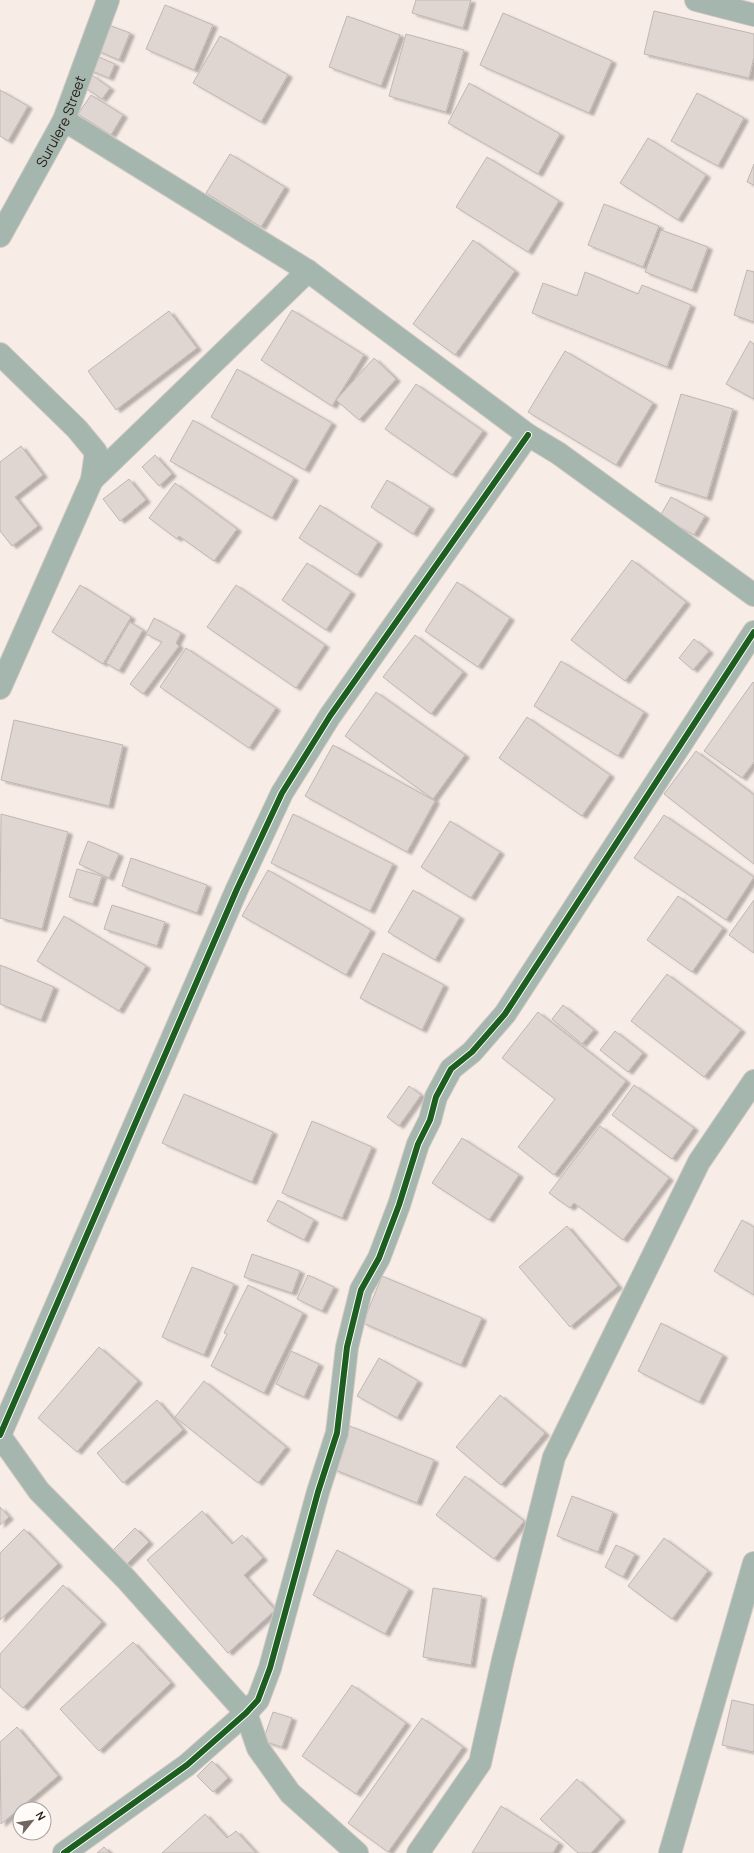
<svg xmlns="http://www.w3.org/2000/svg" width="754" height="1853" viewBox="0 0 754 1853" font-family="Manrope,sans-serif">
<defs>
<filter id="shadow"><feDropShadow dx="4.5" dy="2.5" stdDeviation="1" flood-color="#0004"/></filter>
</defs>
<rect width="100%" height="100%" fill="#f8ece6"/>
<!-- building -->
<g fill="#dfd6d1" stroke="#c0b7b2" filter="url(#shadow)">
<path d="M416,0H471L463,28L412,13Z"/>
<path d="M165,5L213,25L194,70L146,49Z"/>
<path d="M654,11L754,34V57L749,78L644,54Z"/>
<path d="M503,13L612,61L589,113L480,65Z"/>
<path d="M347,16L400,35L381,86L329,67Z"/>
<path d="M106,24L130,33L119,60L96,50Z"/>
<path d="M406,34L464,50L446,112L389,96Z"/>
<path d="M220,36L288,75L261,122L193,83Z"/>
<path d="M94,55L115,64L109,78L87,69Z"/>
<path d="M92,75L110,88L102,99L84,87Z"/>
<path d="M469,83L560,134L538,174L448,123Z"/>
<path d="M0,90L28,106L8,141L0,136Z"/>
<path d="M697,93L744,118L718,166L671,141Z"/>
<path d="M91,95L123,115L111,135L78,114Z"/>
<path d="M648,138L706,175L678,220L620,183Z"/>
<path d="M230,154L285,187L261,227L206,193Z"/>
<path d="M487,157L559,201L528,252L456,207Z"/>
<path d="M754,164V185L747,182Z"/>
<path d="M604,204L659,226L643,267L588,245Z"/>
<path d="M661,230L708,247L692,290L645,272Z"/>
<path d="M473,240L515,271L455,355L413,324Z"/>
<path d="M747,270L754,272V322L734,315Z"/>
<path d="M585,272L638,294L642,285L691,305L667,367L532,313L543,283L577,296Z"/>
<path d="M292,310L364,355L332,406L261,360Z"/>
<path d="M169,311L197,348L116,410L88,371Z"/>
<path d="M750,341L754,344V399L726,384Z"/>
<path d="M565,351L653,403L616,465L528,412Z"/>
<path d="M374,358L396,379L359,420L336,400Z"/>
<path d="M237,369L332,423L305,470L211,417Z"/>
<path d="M416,384L483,431L452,475L385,429Z"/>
<path d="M681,394L733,409L707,498L655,482Z"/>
<path d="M193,420L294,478L272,518L170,461Z"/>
<path d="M21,446L43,475L15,497L38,526L12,546L0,531V462Z"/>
<path d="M155,455L172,474L159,486L142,467Z"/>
<path d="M129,479L146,500L120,521L103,499Z"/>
<path d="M387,480L430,507L413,534L371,507Z"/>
<path d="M175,483L237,529L214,561L179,536L177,539L149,518Z"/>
<path d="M671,497L705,516L694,535L660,516Z"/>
<path d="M320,505L378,542L357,575L299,538Z"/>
<path d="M632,560L686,602L625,681L571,640Z"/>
<path d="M307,563L351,592L326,630L282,600Z"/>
<path d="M457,582L510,618L478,667L425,631Z"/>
<path d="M80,585L131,617L103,664L52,632Z"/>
<path d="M236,585L325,645L296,688L207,627Z"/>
<path d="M154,618L181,633L176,643L179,646L143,694L130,684L162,642L146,634Z"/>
<path d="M130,622L143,630L119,671L106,663Z"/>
<path d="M415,635L463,672L431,714L383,677Z"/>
<path d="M694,639L709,651L693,670L679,658Z"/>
<path d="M186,648L276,708L249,748L160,687Z"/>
<path d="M561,661L644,712L618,756L534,706Z"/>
<path d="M753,682L754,683V762L742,778L704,751Z"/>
<path d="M376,692L465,755L433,799L345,736Z"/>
<path d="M527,717L610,775L582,816L499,758Z"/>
<path d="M14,720L123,745L109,806L1,780Z"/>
<path d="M333,745L435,801L407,852L305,796Z"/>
<path d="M696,751L754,795V864L664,794Z"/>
<path d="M1,814L68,832L42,929L0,918Z"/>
<path d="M293,814L393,864L370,911L271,863Z"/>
<path d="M664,815L754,877L726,920L634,858Z"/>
<path d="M450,821L500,852L471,898L421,867Z"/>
<path d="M88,841L119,854L109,878L79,864Z"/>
<path d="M131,858L207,885L197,913L122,886Z"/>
<path d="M77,869L102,876L93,904L69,897Z"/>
<path d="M268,870L371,930L346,975L242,916Z"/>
<path d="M413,890L460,917L435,960L388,932Z"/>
<path d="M678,896L723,928L692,972L647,940Z"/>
<path d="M754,900V953L729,935Z"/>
<path d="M112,905L165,922L157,946L104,929Z"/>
<path d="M64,916L146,966L119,1011L37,961Z"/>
<path d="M383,953L444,985L422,1030L360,998Z"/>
<path d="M0,965L54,987L41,1020L0,1004Z"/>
<path d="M667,974L741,1030L704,1077L631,1021Z"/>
<path d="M563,1005L594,1030L582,1044L552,1019Z"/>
<path d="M538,1012L626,1081L554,1175L518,1147L555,1099L502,1058Z"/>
<path d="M615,1031L643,1053L628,1072L600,1050Z"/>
<path d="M634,1085L694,1128L672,1159L612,1115Z"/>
<path d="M409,1086L421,1095L399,1126L387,1117Z"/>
<path d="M184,1094L273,1132L252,1182L162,1143Z"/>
<path d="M312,1121L372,1147L342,1218L282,1193Z"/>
<path d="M600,1126L669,1178L623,1240L574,1203L570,1208L549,1193Z"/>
<path d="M462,1138L519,1175L489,1220L432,1183Z"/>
<path d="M278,1200L314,1220L304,1240L267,1221Z"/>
<path d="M742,1220L754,1227V1295L714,1271Z"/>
<path d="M567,1226L618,1286L570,1327L519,1267Z"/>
<path d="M252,1254L300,1271L292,1293L244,1277Z"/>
<path d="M192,1267L234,1284L204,1355L162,1337Z"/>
<path d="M308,1275L334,1287L322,1311L297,1299Z"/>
<path d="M382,1276L482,1318L461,1365L363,1323Z"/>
<path d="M248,1285L303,1313L264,1393L211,1366L227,1334L224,1333Z"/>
<path d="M661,1323L723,1355L699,1402L638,1371Z"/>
<path d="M99,1347L138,1381L77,1452L38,1418Z"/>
<path d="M291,1351L319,1364L304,1397L276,1384Z"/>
<path d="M379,1358L418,1381L397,1418L357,1396Z"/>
<path d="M204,1381L286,1447L258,1483L175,1417Z"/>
<path d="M500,1395L545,1433L501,1485L456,1447Z"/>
<path d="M157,1400L183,1430L123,1483L97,1453Z"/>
<path d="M350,1426L434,1460L417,1503L333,1469Z"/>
<path d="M465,1476L524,1521L494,1559L436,1515Z"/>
<path d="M572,1496L613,1512L598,1552L557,1536Z"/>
<path d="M0,1507L9,1517L0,1525Z"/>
<path d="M202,1511L232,1544L242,1535L263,1558L244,1575L275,1610L228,1653L147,1560Z"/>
<path d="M135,1528L149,1542L126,1565L112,1551Z"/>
<path d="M24,1529L58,1564L0,1620V1553Z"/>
<path d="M664,1538L708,1571L672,1619L628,1586Z"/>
<path d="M616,1545L635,1554L623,1577L605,1567Z"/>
<path d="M337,1550L409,1589L385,1634L313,1595Z"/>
<path d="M63,1585L102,1622L23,1708L0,1687V1654Z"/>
<path d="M433,1588L482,1596L471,1665L423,1657Z"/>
<path d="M133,1642L171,1683L99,1751L60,1709Z"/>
<path d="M352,1685L406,1723L356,1794L302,1756Z"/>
<path d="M732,1700L754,1705V1752L722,1745Z"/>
<path d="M273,1712L292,1718L282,1747L263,1741Z"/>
<path d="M422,1718L463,1747L388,1852L348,1823Z"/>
<path d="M17,1727L58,1776L1,1824L0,1742Z"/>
<path d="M212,1761L228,1778L213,1792L197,1776Z"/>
<path d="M577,1779L621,1819L591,1853H578L540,1819Z"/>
<path d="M501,1806L559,1843L553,1853H472Z"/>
<path d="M205,1814L227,1838L236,1831L256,1853H162Z"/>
<path d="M104,1847L110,1853H97Z"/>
</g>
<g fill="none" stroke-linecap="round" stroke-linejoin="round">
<!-- minor casing -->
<g stroke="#d0c8c3" stroke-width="24">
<g id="minor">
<path d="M696,0L754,15"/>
<path d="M64,120L308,271L528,435L558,453L754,595"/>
<path id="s1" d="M0,236L64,120L108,0"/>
<path d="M0,354L77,429L96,452L92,480L0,688"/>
<path d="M92,480L308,271"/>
<path d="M0,1435L237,889L282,793L330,716L528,435"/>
<path d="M0,1436L39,1491L126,1579L246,1713L258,1748L290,1793L357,1853"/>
<path d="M64,1853L187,1765L246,1713L258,1700L270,1668L318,1492L337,1433L347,1347L361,1290L379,1258L399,1205L418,1144L430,1120L436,1097L451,1069L472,1052L505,1014L754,632"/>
<path d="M418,1853L480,1763L503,1660L554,1457L699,1162L754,1081"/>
<path d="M670,1853L754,1563"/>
</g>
</g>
<!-- minor -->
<use href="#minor" stroke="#a4b6ae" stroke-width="22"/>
<!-- cycleway casing -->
<g stroke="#fffbf8" stroke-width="8">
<g id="cycleway">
<path d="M0,1435L237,889L282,793L330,716L528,435"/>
<path d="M64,1853L187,1765L246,1713L258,1700L270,1668L318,1492L337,1433L347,1347L361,1290L379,1258L399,1205L418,1144L430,1120L436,1097L451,1069L472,1052L505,1014L754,632"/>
</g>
</g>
<!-- cycleway -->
<use href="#cycleway" stroke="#1b5e20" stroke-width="6"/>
</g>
<g text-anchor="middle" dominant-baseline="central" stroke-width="3" stroke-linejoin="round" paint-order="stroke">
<!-- street labels -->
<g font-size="14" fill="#251d19" stroke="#fffbf8">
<text stroke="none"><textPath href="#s1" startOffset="130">Surulere Street</textPath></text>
</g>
</g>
<!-- north arrow -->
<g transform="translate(32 1821) rotate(60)"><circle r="19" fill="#fffbf8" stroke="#a8a29f"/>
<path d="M0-3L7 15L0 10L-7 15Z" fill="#6f6561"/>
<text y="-6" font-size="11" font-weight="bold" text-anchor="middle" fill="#251d19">N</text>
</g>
</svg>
